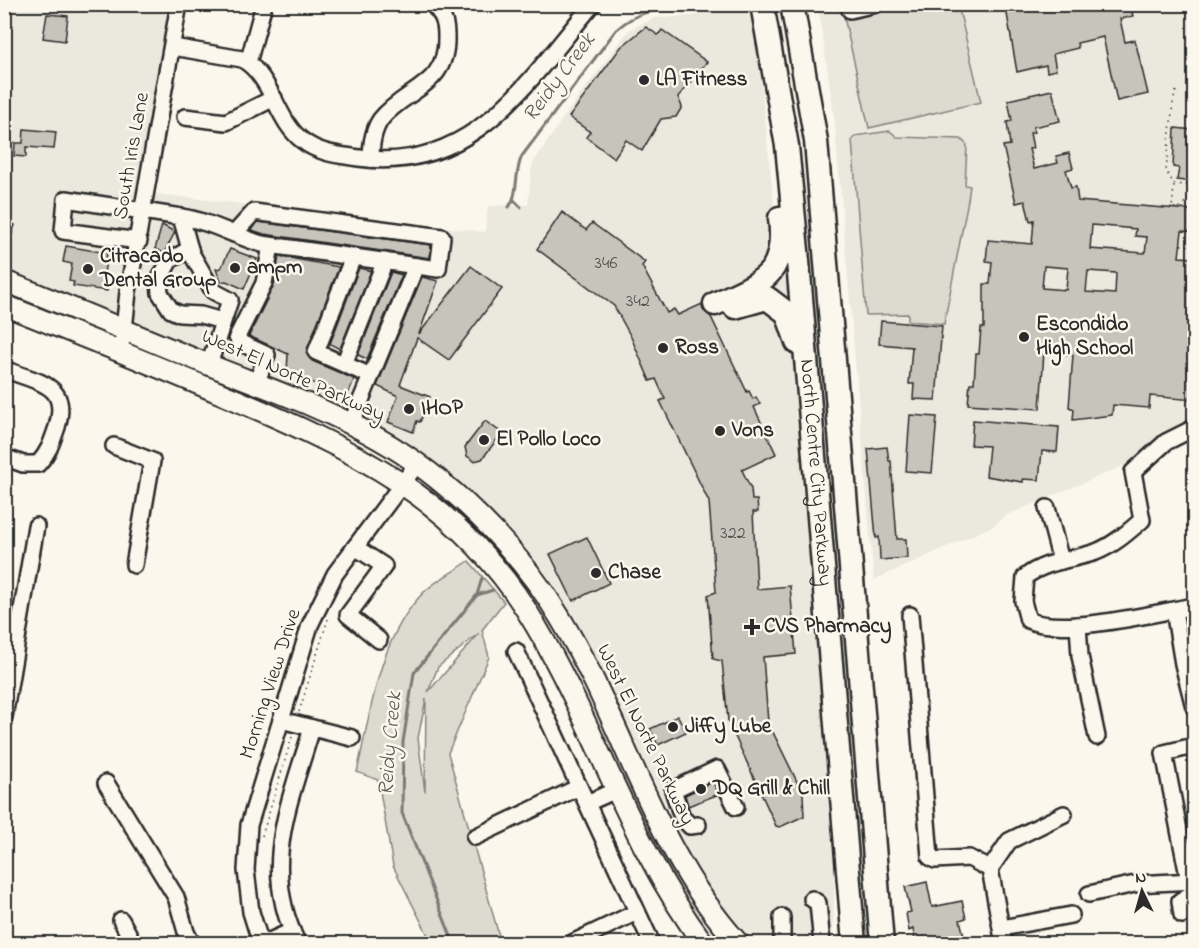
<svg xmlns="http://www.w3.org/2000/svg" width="1199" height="948" viewBox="0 0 1199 948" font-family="'Indie Flower',sans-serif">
<rect width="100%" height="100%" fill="#fbf7ec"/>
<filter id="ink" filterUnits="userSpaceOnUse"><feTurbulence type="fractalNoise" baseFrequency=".0167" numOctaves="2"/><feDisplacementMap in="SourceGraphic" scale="12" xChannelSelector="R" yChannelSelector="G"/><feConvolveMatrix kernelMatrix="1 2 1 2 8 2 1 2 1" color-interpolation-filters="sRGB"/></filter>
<g filter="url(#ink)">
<!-- built -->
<g fill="#ebe8de">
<path d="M4,5H179L148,193L485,232L488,206L528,205L532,165L563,118L629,30L654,18L693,16L724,5H753L777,234L787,267L800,382L798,403L835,836L833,943H719L704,927L664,865L569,659L548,622L509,563L481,531L411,472L377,450L328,426L5,294Z"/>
<path d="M818,5H1186L1194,43V417L1177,425L1137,460L1007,515L995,525L874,580L834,116Z"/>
</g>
<!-- green -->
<g fill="#dddad0" stroke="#84827e" stroke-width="1.5" fill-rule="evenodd">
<path d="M896,5H958L981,102L869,128L844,17Z"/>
<path d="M890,131L897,137L961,139L967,145L965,185L970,186L968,200L944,324L908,321V314L866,315L852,140L855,136Z"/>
<path d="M469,561L504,602L482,630L489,657L448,753L501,943H432L393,866L378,780L357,772C371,712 378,638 424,592C436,580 455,571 469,561ZM478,634V635L428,692L438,667ZM426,699L425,791V792L418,738Z"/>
</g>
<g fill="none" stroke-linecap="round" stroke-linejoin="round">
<!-- stream -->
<g stroke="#7b7a75" stroke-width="3">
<path d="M514,200L521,207"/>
<path d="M509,207C519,194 514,172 522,156L616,30C649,0 670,16 705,4"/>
<path d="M477,595L493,590"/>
<path d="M454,944L402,813L403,742L414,673L477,595L482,578"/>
</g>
</g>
<!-- building -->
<g fill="#c7c4bc" stroke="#2b2b2b" stroke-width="1.5" fill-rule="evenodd">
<path d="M1020,4H1130L1133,16L1120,19L1125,42L1135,40L1148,94L1117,101L1103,37L1077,43L1078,48L1053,54L1056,70L1047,72L1046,65L1017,72L1006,8Z"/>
<path d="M47,14L68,16L65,41L43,38Z"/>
<path d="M646,27L658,35L662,30L707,62L678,97L682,107L676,117L661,119L642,151L626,140L614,158L586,137L590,132L569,117L621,47Z"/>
<path d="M1052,90L1060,121L1033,127L1034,132L1030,133L1033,148L1029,149L1034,169L1058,163L1056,156L1069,153L1073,168L1066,170L1071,188L1076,187L1078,201L1190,210V213L1194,214V232L1182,231L1179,257L1194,258V400L1150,396L1149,408L1113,405L1112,415L1073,420L1074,409L1069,407L1073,355L1044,352L1040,409L968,404L970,383H974L976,354H979L981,328H984V284H990L992,262L986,261L988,240L1032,244L1034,220L1030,221L1025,201L1016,203L1003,146L1010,145L1007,122L1012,121L1008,100ZM1092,225L1136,229L1135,236L1147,237L1145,253L1090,249ZM1044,266L1068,268L1066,290L1042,288ZM1088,271L1116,273L1115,294L1086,292Z"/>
<path d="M1175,128L1194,130V182L1177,180L1179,168L1173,167Z"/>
<path d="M24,129L56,132L54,149L26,147V157L14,156L15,143H23Z"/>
<path d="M562,212L586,230L592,223L645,262L642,266L667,313L674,309L678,315L702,304L703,310L711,317L747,392L749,391L753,399L756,397L760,404L754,407L776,454L742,470L751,489L752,500H757L758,512H753L757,589L790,586L796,654L763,657L768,722L803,794L804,816L780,827L776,826L728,721L722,661L713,659L708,595L716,592L709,502L660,401L665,399L656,379L650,381L631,337L614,306L537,249Z"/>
<path d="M4,222L15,225L6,252H4Z"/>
<path d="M258,222L431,245L430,258L264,234L252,230Z"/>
<path d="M162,225L175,232L164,253L155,249Z"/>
<path d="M66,246L107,253L104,274H109L107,291L73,286L74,282L69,281L72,264L63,262Z"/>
<path d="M230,249L257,259L244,289L226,281L221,282L216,269L221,268Z"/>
<path d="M279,256L339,267L306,353L312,361L354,379L347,397L287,372L288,354L249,336L273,287L279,270L277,269Z"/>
<path d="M471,266L502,289L449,360L417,338L400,385L430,397L420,422L417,421L413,432L388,422L398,396L377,386L422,277L438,281L419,334Z"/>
<path d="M359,268L371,271L340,349L330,344Z"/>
<path d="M391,272L402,275L367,359L358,355Z"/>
<path d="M881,321L942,326L936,400L913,399L914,384H909L912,347L879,344Z"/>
<path d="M910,415L937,417L932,473L906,471Z"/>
<path d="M973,420L1059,427L1057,452L1042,451L1039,480L1023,479V482L986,476L989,446L971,445Z"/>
<path d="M485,421L502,433L482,459L474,461L467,456L465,447Z"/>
<path d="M887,447L889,461H891L897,539H906L907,558L880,560L879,537L876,538L868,449Z"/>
<path d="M587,537L609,583L573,601L550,554Z"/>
<path d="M678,716L686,732L658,745L650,729Z"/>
<path d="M713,782L719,794L688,806L685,795Z"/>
<path d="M927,882L932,907L962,901L966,918L960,920L966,944L915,942L913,929L909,931L906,913L911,912L905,887Z"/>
</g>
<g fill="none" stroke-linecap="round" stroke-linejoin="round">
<!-- minor casing -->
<g stroke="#2b2b2b" stroke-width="20">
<g id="minor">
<path d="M849,4L850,10L876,4"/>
<path d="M173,47L242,59C274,78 275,120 303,141C320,154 340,155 359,158C474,174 528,80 593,4"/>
<path d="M248,63L264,4"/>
<path d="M185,117L226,122L274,98"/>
<path d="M371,159C371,146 373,130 381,119C406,88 448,87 446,36C446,22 443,14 432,4"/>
<path d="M181,217C210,221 234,236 262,244L438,269L442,237L254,212L234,234"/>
<path d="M139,241L63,231L66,199L181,217L191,253L213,291L230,300L209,365"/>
<path d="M190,249L170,260L159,280L160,293L171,310L180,314L201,315L222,321"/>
<path d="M123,339L128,292L179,4"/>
<path d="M344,364L385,261"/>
<path d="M4,369C38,383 70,383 57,427C52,442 49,452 38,464H23L4,457"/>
<path d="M371,376L416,266"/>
<path d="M256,384L267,355L241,343L237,337L264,283L271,246"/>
<path d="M351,424L371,376L316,352L353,257"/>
<path d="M1194,428L1166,442L1133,472L1142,520C1128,532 1114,545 1096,552C1072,560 1045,561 1025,577L1023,601L1028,620C1061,636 1156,613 1194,606"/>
<path d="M114,446L152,461L134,565"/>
<path d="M1047,508L1061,561"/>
<path d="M355,547L384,566L348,615L379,640"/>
<path d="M1174,610L1183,664L1194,707"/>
<path d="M910,615L930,857L935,860L969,858L990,869"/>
<path d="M4,621L19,625"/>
<path d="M1078,625L1080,656L1097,737"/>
<path d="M516,651L649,937L648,944"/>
<path d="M4,717L36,526"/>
<path d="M281,720L352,738"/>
<path d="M106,783L176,897L186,932L192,944"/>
<path d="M587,803L616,790"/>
<path d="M698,825L690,826L682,817L673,790L717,769L736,807"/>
<path d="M475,837L579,787"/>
<path d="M990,869L1009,841L1064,814"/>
<path d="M990,869L1004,944"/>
<path d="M1189,881L1164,753L1194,746"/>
<path d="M1089,894L1135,884L1194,881"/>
<path d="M812,899L818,903L822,944"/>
<path d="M1182,915L1180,901L1194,892"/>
<path d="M782,917V944"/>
<path d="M121,920L134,944"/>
<path d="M1002,928L1071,915"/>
<path d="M261,944L251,912L246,870L249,825L310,625L335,574L417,464"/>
<path d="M263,944L292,931"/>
<path d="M298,944C259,867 290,803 312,728"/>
<path d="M570,944L637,912"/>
</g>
</g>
<!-- major casing -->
<g stroke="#2b2b2b" stroke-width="24">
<g id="major">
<path d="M4,281C69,306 133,334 197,360C258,385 322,406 379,439C448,478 518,548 559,616C624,722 653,850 739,944"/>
<path d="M4,305C77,334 150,363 222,394C352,449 462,498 536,626C597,730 631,847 704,944"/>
</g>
</g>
<!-- highway casing -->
<g stroke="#2b2b2b" stroke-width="27">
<g id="highway">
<path id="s1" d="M762,4L787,146L798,261L854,944"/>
<path d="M792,4L816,141L882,944"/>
<path d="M715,304C761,282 787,277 780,218"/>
<path d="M735,307L767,298L787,313L797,342"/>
</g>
</g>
<!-- path -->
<g stroke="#2b2b2b" stroke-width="1.5" stroke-dasharray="1.5 4.5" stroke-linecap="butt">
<path d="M1176,91L1173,102L1166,171L1174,184L1194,186"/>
<path d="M1174,186L1172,208H1179L1194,194"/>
<path d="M1181,245L1194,246"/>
<path d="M299,712L328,619"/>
<path d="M262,836L292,737"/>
</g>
<!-- minor -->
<use href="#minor" stroke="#fbf7ec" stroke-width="15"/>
<!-- major -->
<use href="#major" stroke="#fbf7ec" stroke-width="20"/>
<!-- highway -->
<use href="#highway" stroke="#fbf7ec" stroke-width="22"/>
</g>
</g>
<!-- markers -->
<g fill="#2b2b2b" stroke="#fbf7ec" stroke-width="2">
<circle cx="644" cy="80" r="6"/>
<circle cx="235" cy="268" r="6"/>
<circle cx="88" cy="269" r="6"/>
<circle cx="1024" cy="337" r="6"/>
<circle cx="663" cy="348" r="6"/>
<circle cx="409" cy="409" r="6"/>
<circle cx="720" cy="431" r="6"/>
<circle cx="484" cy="440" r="6"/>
<circle cx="596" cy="573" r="6"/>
<path d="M749 618h6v6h6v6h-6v6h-6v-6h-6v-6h6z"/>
<circle cx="673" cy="727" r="6"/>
<circle cx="701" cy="789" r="6"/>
</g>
<g text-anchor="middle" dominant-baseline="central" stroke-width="5" stroke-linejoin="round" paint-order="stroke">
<!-- number labels -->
<g font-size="18" fill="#52514f">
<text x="606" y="264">346</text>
<text x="638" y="302">342</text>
<text x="733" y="534">322</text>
</g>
<!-- poi labels -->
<g font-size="21" font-weight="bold" fill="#2b2b2b" stroke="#fbf7ec" text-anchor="start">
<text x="656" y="80">LA Fitness</text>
<text x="100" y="257">Citracado<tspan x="100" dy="24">Dental Group</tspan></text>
<text x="247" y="268">ampm</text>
<text x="1036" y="325">Escondido<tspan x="1036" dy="24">High School</tspan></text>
<text x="675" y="348">Ross</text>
<text x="421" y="409">IHOP</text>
<text x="732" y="431">Vons</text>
<text x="496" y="440">El Pollo Loco</text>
<text x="608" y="573">Chase</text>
<text x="764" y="627">CVS Pharmacy</text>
<text x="685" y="727">Jiffy Lube</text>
<text x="713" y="789">DQ Grill &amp; Chill</text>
</g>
<!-- street labels -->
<g font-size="21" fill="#2b2b2b" stroke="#fbf7ec">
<text transform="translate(132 156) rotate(-80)">South Iris Lane</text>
<text transform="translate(293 376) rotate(24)">West El Norte Parkway</text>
<text stroke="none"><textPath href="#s1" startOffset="472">North Centre City Parkway</textPath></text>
<text transform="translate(271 684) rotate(-72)">Morning View Drive</text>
<text transform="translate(645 735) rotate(64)">West El Norte Parkway</text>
</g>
<!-- water labels -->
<g font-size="22" font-style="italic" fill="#5a5956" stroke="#fbf7ec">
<text transform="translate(560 78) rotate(-53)">Reidy Creek</text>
<text transform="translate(391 744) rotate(-85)">Reidy Creek</text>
</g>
</g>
<!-- margin -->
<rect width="1199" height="948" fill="none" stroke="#fbf7ec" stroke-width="24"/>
<rect x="12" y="12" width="1175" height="924" fill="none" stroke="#2b2b2b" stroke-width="2" filter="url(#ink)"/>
<!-- north arrow -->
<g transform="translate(1142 891) rotate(355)" stroke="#fbf7ec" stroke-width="4.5" paint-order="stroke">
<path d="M0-4.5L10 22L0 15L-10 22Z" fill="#2b2b2b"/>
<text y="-9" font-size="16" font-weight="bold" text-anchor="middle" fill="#2b2b2b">N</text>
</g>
</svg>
